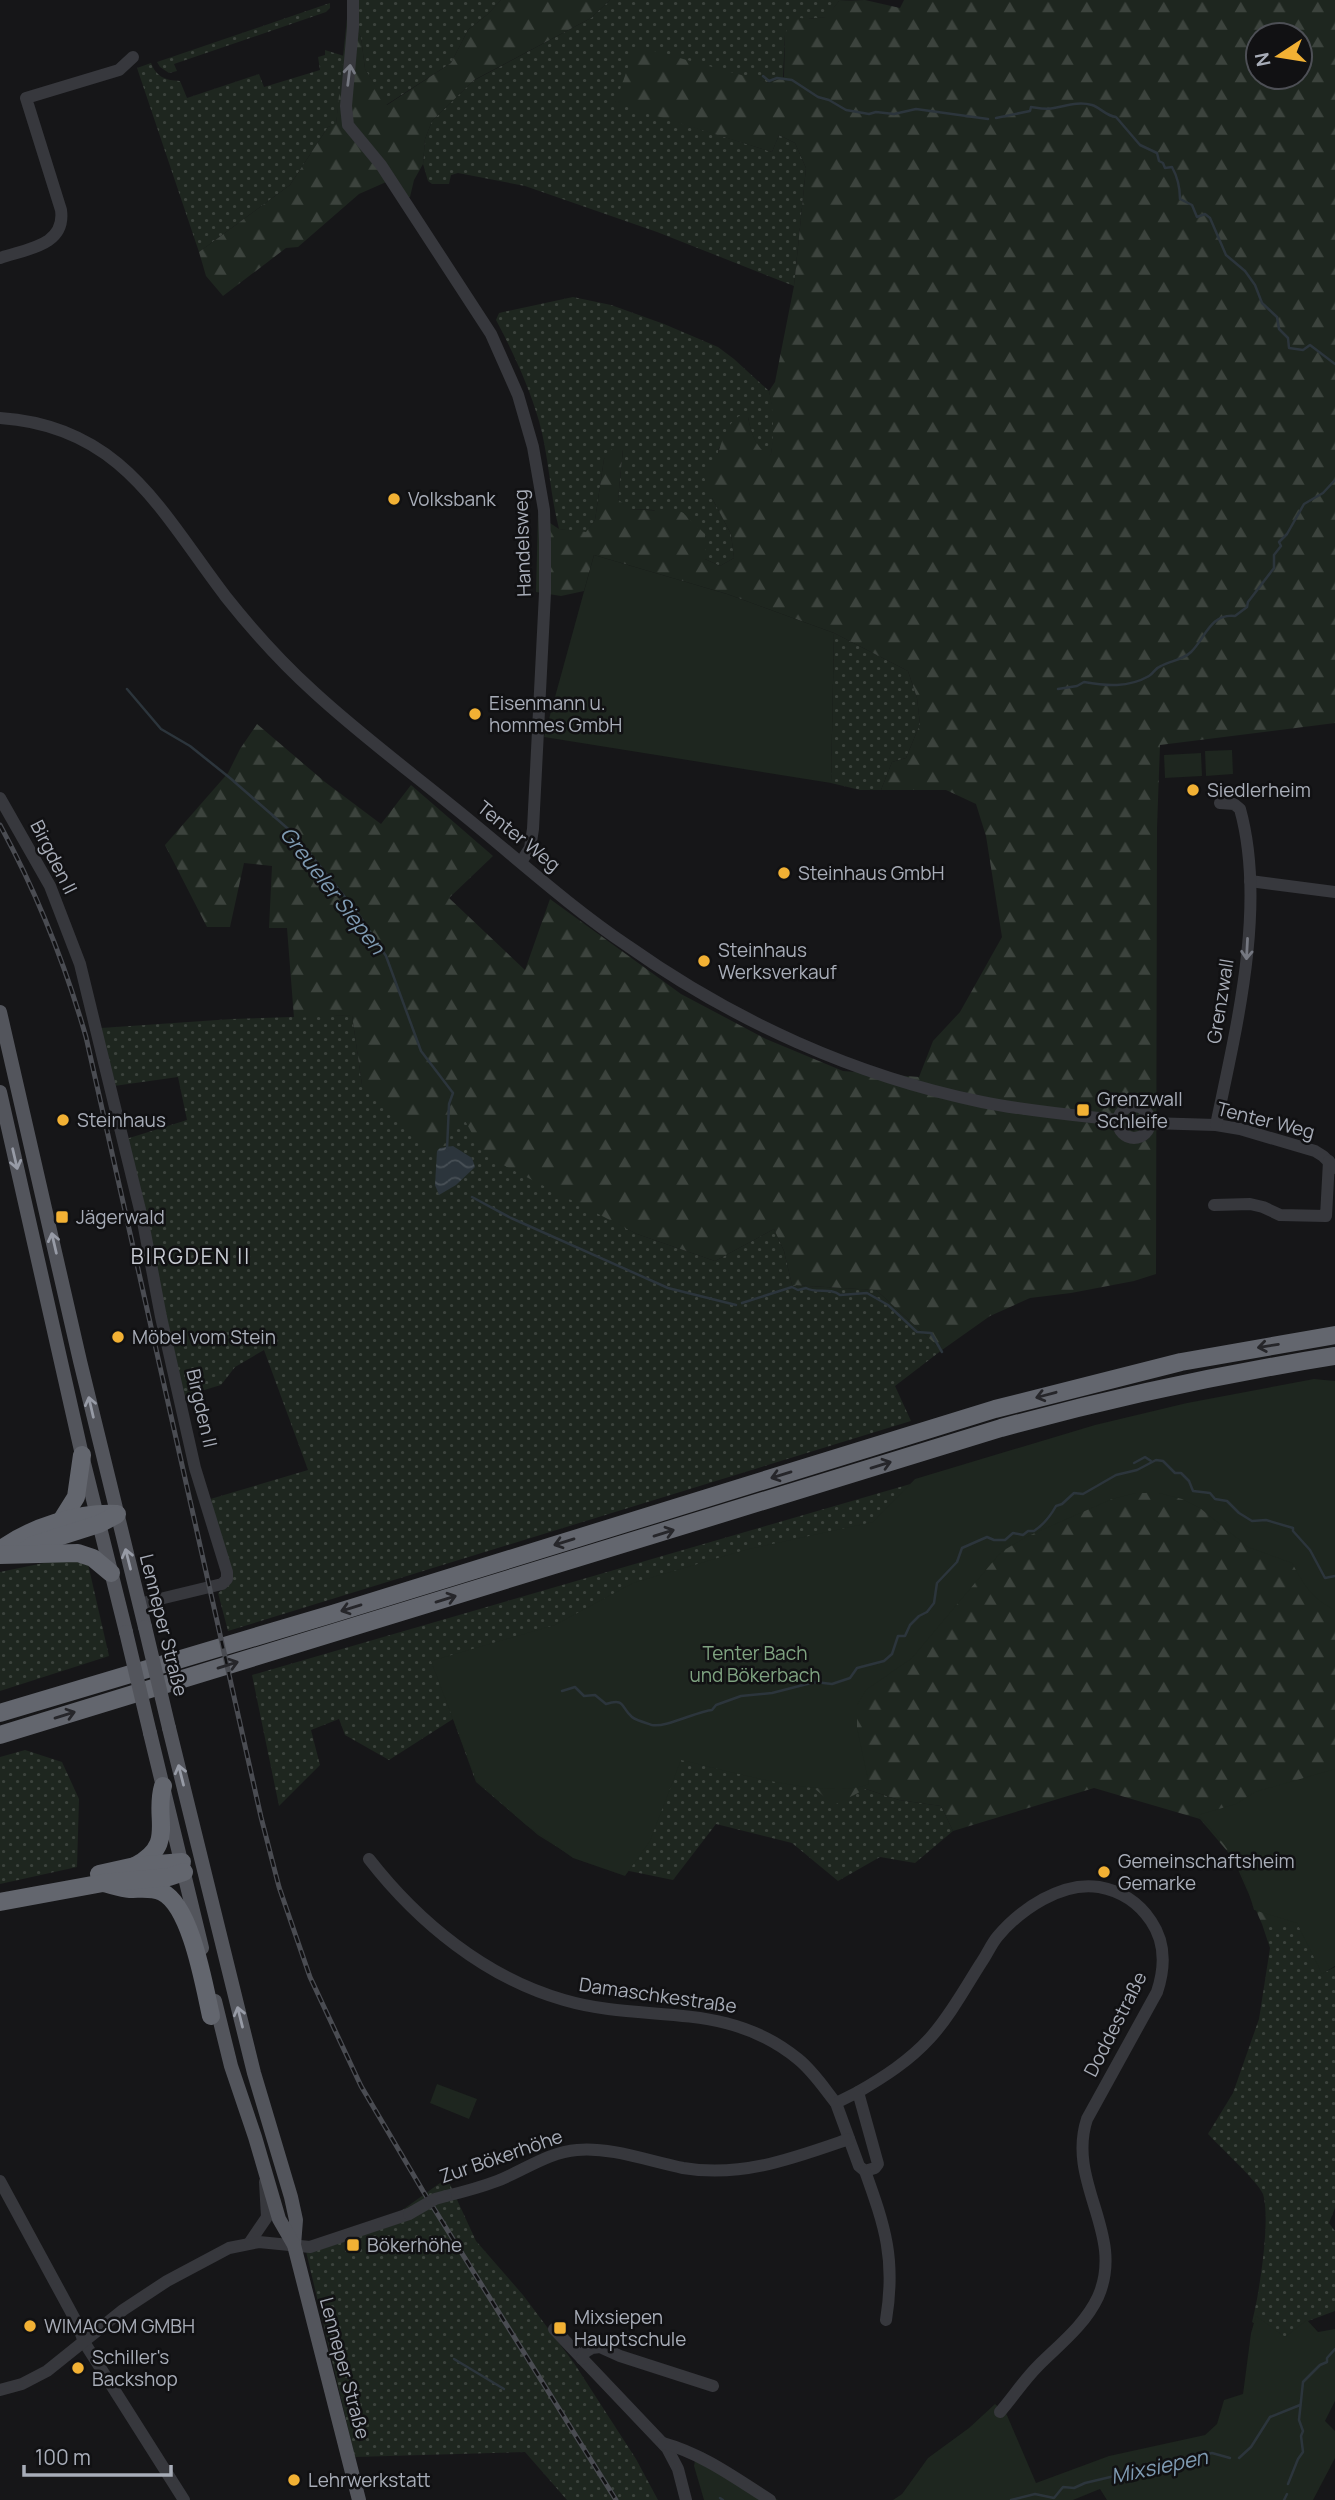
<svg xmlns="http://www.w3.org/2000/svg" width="1335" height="2500" viewBox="0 0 1335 2500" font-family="Manrope,sans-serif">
<defs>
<pattern id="grass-dots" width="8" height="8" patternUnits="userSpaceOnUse" patternTransform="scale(1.75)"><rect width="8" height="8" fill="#1e261f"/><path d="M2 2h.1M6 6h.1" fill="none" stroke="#3c433d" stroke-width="1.8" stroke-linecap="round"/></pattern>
<pattern id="forest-firs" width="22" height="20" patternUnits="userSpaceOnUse" patternTransform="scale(1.75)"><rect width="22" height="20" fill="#1e261f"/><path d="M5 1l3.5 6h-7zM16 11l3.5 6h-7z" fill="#3c433d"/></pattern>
<pattern id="water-waves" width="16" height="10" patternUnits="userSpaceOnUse" patternTransform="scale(1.75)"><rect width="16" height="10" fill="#2c353c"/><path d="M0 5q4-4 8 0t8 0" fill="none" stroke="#485056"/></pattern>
</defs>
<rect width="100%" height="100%" fill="#161618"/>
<!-- grass -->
<g fill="url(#grass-dots)">
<path d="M356,0H501L488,14L468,30L451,63L386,105L365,69L361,37L356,30Z"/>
<path d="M610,0H851L839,1L827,17L808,19L785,34L783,78L770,83L753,79L615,102L772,152L779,135L795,143L806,168L794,286L657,232L525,186L458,173L451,175L449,184H432L428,181L423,164L425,139L432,121L473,81L591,18Z"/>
<path d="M330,3V8L326,12L174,64L177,71L169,73L160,67L157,62Z"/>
<path d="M325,50L344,56L336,125L328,127L290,185L199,252L137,68L151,63C157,78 166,80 180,81L187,98L259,74L264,87L320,70L318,57L325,55Z"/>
<path d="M573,297L611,305L664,324L718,347L734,359L769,391L773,409L774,435L771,454L768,457C755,446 751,433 748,417L719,448L715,466L712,498L731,534L734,558L720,566L705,559L654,510L628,509L618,499L623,450L604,459L595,520L586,533L559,529C550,494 549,457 539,421C529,386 513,352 496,320L499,313Z"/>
<path d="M834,633L908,671L917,698L920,724L906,758L892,762L881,790H860L831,783Z"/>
<path d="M352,1015L362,1085L463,1116L589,1208L637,1234L715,1261L774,1229L784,1251L792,1285L876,1290L942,1350L895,1386L911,1421L228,1631L218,1593L231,1583L207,1500L308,1470L264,1350L235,1367L221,1385L184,1396L126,1139L187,1120L178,1077L114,1086L101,1028L232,1019Z"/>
<path d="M938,1476L801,1777L866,1789L899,1800L941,1806L953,1831L915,1863L880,1857L838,1881L792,1843L716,1824L673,1880L595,1864L562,1850L538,1835L476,1782L453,1719L389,1760L345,1735L339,1719L311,1730L320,1765L279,1806L252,1675Z"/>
<path d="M63,1559L88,1564L109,1656L0,1691V1572Z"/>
<path d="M25,1750L62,1762L79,1799L77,1867L0,1884V1757Z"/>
<path d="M1335,1778L1325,1972L1335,1967V2208L1329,2223L1335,2231V2311L1308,2321L1284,2341L1252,2322C1259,2295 1271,2220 1263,2194C1259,2183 1218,2145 1208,2134L1233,2093L1259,2019L1270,1948L1262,1924H1301Z"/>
<path d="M447,2178L476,2241L523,2295L574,2363L636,2459L658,2500H567L525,2452L355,2457L304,2243L401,2211Z"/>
</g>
<!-- forest -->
<g fill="url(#forest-firs)" fill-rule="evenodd">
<path d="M501,0H610L591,18L474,80L432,121L425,139L423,164L414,180L410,197H406L393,179L359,194L298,247L286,248L223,296L206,276L199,252L290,185L328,127L336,124L347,18L361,37L365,69L387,105L451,63L468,30L488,14Z"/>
<path d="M865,0L900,8L904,0H1335V723L1160,745L1157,828L1156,1274L1134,1281L1071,1293L1030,1298L990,1316L942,1350L876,1290L792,1285L784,1251L774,1229L715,1261L637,1234L484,1155L463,1117L436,1156L362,1085L352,1015L294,1018L287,928H269L272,866L244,863L230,927H207L165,845L228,773L240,749L257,724L325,782L381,824L411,785L493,856L449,898L525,970L550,899L681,994L766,1039L843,1071L919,1077L933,1041L960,1012L1002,937L986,836L976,804L946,790H881L892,762L906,758L920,724L917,698L908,671L834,633L727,594L594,555L584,591L561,596L536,592L538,515L559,529L586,532L595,520L604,459L614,446L623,449L618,499L629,509L682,512L705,534V559L720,566L734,558L731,534L712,498L704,477C723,458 718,431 739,416L748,417C751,433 755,445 768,456L771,454C774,432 774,413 769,391L775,382L794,286L806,168L795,143L779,135L772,152L615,103L636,46L770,83L784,77L785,34L793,17L808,19L826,17L839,1ZM1258,35H1300V77H1258Z"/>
<path d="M1044,1442L1335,1547V1778L1302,1924H1262L1233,1858L1200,1819L1094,1788L953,1831L941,1806L899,1800L866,1789L834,1805L801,1777L786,1785L760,1764L847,1542Z"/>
</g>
<!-- green -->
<g fill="#1e261f">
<path d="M594,555L727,594L834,633L831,783L544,737Z"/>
<path d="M1232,750L1233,774L1206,776L1205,751Z"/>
<path d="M1201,753L1202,776L1165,778L1164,755Z"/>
<path d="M1314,1379L1335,1381V1610C1311,1598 1305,1586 1292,1563L1248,1547L1200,1508L1182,1499L1159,1493H1136L1112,1499L1026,1537L1001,1552L912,1658L866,1690L857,1705V1728L869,1784C828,1801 726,1770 681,1760L650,1841L625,1876L573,1858L526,1825L477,1782L431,1661L555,1625L633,1583L745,1550L873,1522L915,1479L1095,1425L1187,1403Z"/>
<path d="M1335,1769V1966L1322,1974L1297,1923L1254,1910C1241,1864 1231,1850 1198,1815L1236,1804L1255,1792Z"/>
<path d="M437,2084L477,2099L469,2119L430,2103Z"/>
<path d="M1256,2316L1285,2337L1307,2320L1318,2332L1335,2329V2401L1325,2421L1335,2431V2458L1313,2500H1107L1100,2489L1073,2500H893L902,2494L928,2458L969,2428L995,2404L1006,2413L1036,2483L1109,2456L1205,2435L1217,2424L1224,2400L1243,2394L1251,2333Z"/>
<path d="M703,2452L778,2500H704L694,2466L696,2454Z"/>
</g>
<!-- water -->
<path fill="url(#water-waves)" d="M453,1146L472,1158L475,1167L456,1185L439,1195L435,1185L437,1151L440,1148Z"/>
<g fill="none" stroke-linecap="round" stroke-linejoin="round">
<!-- stream -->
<g stroke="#2c353c" stroke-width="2.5">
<path d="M763,76L769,81L777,78L792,80L818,97L829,100L846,110L869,114L876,112L894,114L916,109L988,119"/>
<path d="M996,118L1030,111L1031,107C1038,108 1047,110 1054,108C1066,106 1078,101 1092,105C1101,108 1106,116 1116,117L1140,145L1157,153L1159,161L1163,163L1165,168L1172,167C1177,176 1180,189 1180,199L1192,205L1197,217L1205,214L1210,218L1226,255L1245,271L1255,285L1262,303L1277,317L1279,329L1288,338L1289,348L1303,350L1310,345L1335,364"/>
<path d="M127,689L161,729L190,746L230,778L294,834L357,912L386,956L421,1051L453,1093L449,1104L447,1150"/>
<path d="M1058,689L1077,686L1084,682C1106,686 1128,688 1149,676C1154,673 1155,668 1161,666C1170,661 1183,660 1191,652C1205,639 1210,613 1235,616L1247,607L1248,602L1274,568V555L1281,546L1279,542L1287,534L1304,504L1323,493L1335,480"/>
<path d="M472,1197L511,1218L668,1288L736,1305"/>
<path d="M742,1303L792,1287L798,1290L806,1288C817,1294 830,1287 840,1295L867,1293L888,1305L917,1332L931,1333L942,1352"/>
<path d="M1134,1463L1145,1457L1151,1461"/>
<path d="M562,1691L575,1687L584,1696L595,1695L606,1704C626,1698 620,1707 632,1717C635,1720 649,1724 652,1725C665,1728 698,1711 712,1710L716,1705L741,1696L772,1693L815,1682L832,1684L850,1678L857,1668L884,1661L892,1654L898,1636H905L910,1625L919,1616L927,1612L934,1603L937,1583L957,1562L962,1548L987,1537L994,1540H1005L1013,1533L1023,1535L1028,1531H1034C1043,1525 1051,1515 1056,1506L1062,1504L1074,1493L1083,1494L1116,1475L1137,1470L1156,1460L1163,1461L1175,1473H1181L1189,1481L1193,1491L1210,1493L1215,1499L1227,1501L1239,1513L1252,1521L1266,1520L1293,1528V1531L1310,1550L1325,1578L1335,1576"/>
<path d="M454,2359L504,2389"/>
<path d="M1239,2458L1251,2447L1270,2417L1300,2405"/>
<path d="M1288,2484L1298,2459L1303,2452L1301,2436L1303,2431L1299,2420L1303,2382L1320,2365L1327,2362V2358L1335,2349"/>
<path d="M720,2498L723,2500"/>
<path d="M1011,2500L1035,2494L1054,2498L1063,2487L1074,2488L1085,2483L1212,2453L1230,2458"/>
<path d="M1284,2500L1287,2494"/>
</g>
<!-- minor -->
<g stroke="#37383d" stroke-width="12">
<path d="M353,0V27L346,106L348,125L381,165L491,334L518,395L533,447L544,510L545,542V593L533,829L530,848L521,862"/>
<path d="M0,258C26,249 66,246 61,210L26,98L119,70L133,57"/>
<path d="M0,418C122,426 161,512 226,597C253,631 282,663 314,692C364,738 420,779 473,823C523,864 573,909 628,946C734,1021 855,1076 982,1102C1027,1111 1073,1115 1118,1120"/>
<path d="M0,798L50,886L80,964L143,1222L161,1317L195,1468L227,1572V1579L222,1584L139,1604"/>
<path d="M1250,881L1335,892"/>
<circle cx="1134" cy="1122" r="16"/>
<path d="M1149,1123L1216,1125L1240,1129L1315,1151L1323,1156L1335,1168"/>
<path d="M1216,1125C1236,1029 1267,906 1240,809L1234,804L1220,803"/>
<path d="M1214,1205L1250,1204L1263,1207L1280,1215L1326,1216L1329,1161"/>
<path d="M369,1859C418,1922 486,1978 564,2000C646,2024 725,1999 798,2059C813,2071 824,2088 836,2103"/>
<path d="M858,2092C884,2077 909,2061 930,2038C950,2016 965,1988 981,1963C987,1955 991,1944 998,1936C1021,1909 1062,1881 1099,1887C1121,1891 1139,1903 1151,1921C1166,1943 1165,1968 1157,1992L1087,2119C1066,2183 1126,2234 1098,2297C1085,2325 1059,2345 1038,2366C1024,2380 1013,2397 1000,2412"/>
<path d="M858,2092L878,2164L875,2168L865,2171L859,2166L836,2103Z"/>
<path d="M865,2171C885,2227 896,2259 886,2320"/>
<path d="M0,2181L77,2323L84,2342L184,2500"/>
<path d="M446,2196C463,2192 481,2187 497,2181C523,2171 549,2152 577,2150C612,2147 648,2161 683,2168C742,2178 794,2158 849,2139"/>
<path d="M250,2242L267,2217L265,2182"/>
<path d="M554,2329L667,2448L678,2469L686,2500"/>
<path d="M582,2359L585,2352L592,2348L600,2347L620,2356L713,2386"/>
<path d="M0,2390L22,2384L47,2371L123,2310L167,2281L229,2248L259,2242L310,2247L409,2214"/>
<path d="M663,2443C703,2454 735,2478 770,2500"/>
</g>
<!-- major -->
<g stroke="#53555c" stroke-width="14">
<path d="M0,1012L80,1361L145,1627"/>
<path d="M0,1092L82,1455L126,1632"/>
<path d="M169,1728L254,2073L291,2197L296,2220L294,2245"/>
<path d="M150,1733L202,1948"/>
<path d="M215,2001L231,2066L255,2137L279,2219L294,2245L359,2500"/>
</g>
<!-- highway -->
<g stroke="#63666e" stroke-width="18">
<path d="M61,1521L76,1497L82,1455"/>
<path d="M0,1550C31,1527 79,1512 117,1514"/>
<path d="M26,1550L33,1545L99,1524L116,1515"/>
<path d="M0,1555L78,1553L93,1558L111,1573"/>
<path d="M0,1713L332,1614L995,1409L1181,1362L1335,1335"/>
<path d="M0,1735L1001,1428C1111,1398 1222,1374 1335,1356"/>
<path d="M135,1866C177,1844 153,1819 163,1786"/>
<path d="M99,1874L135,1866L182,1862"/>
<path d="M103,1883C112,1885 121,1888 130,1889C141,1889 152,1887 162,1892C191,1906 204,1985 211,2016"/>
<path d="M0,1902L103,1883L169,1877L184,1872"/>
</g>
<!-- rail casing -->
<g stroke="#4a4c52" stroke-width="5">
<path id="rail" d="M0,825C37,893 65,964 86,1037L261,1817L279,1887L310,1977L361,2086L423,2191L616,2500"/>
</g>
<!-- rail -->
<use href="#rail" stroke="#111113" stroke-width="2.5" stroke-dasharray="8" stroke-linecap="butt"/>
<!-- minor-bridge -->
<path stroke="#37383d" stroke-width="12" d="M409,2214L435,2199L446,2196"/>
<!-- major-bridge -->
<g stroke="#53555c" stroke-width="14">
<path d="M145,1627L169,1728"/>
<path d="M126,1632L150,1733"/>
</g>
</g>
<!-- one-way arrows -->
<defs><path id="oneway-shaft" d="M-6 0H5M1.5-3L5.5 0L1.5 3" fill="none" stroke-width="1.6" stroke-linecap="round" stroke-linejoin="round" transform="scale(1.75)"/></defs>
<g stroke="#757881">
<use href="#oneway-shaft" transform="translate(349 75) rotate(-83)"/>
<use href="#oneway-shaft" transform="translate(1247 949) rotate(93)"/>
</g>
<g stroke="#979ba6">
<use href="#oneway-shaft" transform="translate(15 1159) rotate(77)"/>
<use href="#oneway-shaft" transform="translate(54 1243) rotate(-103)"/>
<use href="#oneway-shaft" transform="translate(91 1407) rotate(-103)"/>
<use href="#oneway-shaft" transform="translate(128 1559) rotate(-104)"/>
<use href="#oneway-shaft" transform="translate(181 1775) rotate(-104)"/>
<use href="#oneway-shaft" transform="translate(240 2017) rotate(-104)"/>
</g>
<g stroke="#26262a">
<use href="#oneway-shaft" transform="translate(1268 1346) rotate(171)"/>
<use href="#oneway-shaft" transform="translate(1046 1395) rotate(165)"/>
<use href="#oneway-shaft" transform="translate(881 1465) rotate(-17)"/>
<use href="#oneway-shaft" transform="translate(781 1475) rotate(163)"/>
<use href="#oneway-shaft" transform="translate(664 1533) rotate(-17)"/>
<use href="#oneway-shaft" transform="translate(564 1542) rotate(163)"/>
<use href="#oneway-shaft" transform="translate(446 1599) rotate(-17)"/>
<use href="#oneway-shaft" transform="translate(351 1608) rotate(163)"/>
<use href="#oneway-shaft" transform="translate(228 1665) rotate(-17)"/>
<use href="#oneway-shaft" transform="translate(65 1715) rotate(-17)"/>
</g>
<!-- markers -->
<g fill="#f2b134" stroke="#111113" stroke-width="2.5">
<circle cx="394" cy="499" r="7"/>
<circle cx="475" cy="714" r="7"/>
<circle cx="1193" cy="790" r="7"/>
<circle cx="784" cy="873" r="7"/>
<circle cx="704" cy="961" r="7"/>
<rect x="1076" y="1103" width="14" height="14" rx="3.5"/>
<circle cx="63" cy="1120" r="7"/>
<rect x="55" y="1210" width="14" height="14" rx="3.5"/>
<circle cx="118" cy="1337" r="7"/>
<circle cx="1104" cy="1872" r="7"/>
<rect x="346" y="2238" width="14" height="14" rx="3.5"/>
<circle cx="30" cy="2326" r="7"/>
<rect x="553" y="2321" width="14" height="14" rx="3.5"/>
<circle cx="78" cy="2368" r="7"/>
<circle cx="294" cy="2480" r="7"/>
</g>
<g text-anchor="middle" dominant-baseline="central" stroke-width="5" stroke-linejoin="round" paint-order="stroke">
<!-- poi labels -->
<g font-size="19" fill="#a8adb8" stroke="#111113" text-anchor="start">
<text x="408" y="499">Volksbank</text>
<text x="489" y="703">Eisenmann u.<tspan x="489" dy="22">hommes GmbH</tspan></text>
<text x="1207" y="790">Siedlerheim</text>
<text x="798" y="873">Steinhaus GmbH</text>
<text x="718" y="950">Steinhaus<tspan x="718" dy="22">Werksverkauf</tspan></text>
<text x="1097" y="1099">Grenzwall<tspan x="1097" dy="22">Schleife</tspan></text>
<text x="77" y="1120">Steinhaus</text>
<text x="76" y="1217">Jägerwald</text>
<text x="132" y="1337">Möbel vom Stein</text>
<text x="1118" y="1861">Gemeinschaftsheim<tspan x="1118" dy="22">Gemarke</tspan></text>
<text x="367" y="2245">Bökerhöhe</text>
<text x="574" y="2317">Mixsiepen<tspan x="574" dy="22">Hauptschule</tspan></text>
<text x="44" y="2326">WIMACOM GMBH</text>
<text x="92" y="2357">Schiller's<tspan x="92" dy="22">Backshop</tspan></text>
<text x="308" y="2480">Lehrwerkstatt</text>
</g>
<!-- street labels -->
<g font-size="19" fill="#a8adb8" stroke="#111113">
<text transform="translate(522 543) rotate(-92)">Handelsweg</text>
<text transform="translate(519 836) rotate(39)">Tenter Weg</text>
<text transform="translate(54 857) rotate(63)">Birgden II</text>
<text transform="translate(1220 1001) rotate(-81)">Grenzwall</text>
<text transform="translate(1266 1120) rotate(14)">Tenter Weg</text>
<text transform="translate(202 1408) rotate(77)">Birgden II</text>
<text transform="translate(164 1625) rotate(76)">Lenneper Straße</text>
<text transform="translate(658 1995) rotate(8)">Damaschkestraße</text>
<text transform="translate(1115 2024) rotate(-63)">Doddestraße</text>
<text transform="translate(501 2156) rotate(-19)">Zur Bökerhöhe</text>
<text transform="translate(345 2368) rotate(75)">Lenneper Straße</text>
</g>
<!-- park labels -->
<g font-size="19" fill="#7fa381" stroke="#111113">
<text x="755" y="1653">Tenter Bach<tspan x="755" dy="22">und Bökerbach</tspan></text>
</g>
<!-- water labels -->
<g font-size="21" font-style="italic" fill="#7f9bb3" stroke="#111113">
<text transform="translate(333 890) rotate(52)">Greueler Siepen</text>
<text transform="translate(1159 2466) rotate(-12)">Mixsiepen</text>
</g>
<!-- neighbourhood labels -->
<g font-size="21" letter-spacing="2" fill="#c9ccd4" stroke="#111113">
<text x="191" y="1256">BIRGDEN II</text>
</g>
</g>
<!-- north arrow -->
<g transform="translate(1279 56) rotate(258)"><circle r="33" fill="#111113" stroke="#4d4f55" stroke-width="2"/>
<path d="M0-5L12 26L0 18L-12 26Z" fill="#f2b134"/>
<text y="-10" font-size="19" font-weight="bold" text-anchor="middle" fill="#a8adb8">N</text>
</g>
<!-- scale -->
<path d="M24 2465v10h147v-10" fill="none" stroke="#a8adb8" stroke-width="3.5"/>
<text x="35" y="2465" font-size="21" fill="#a8adb8" stroke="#111113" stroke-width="5" paint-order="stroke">100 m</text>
</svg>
